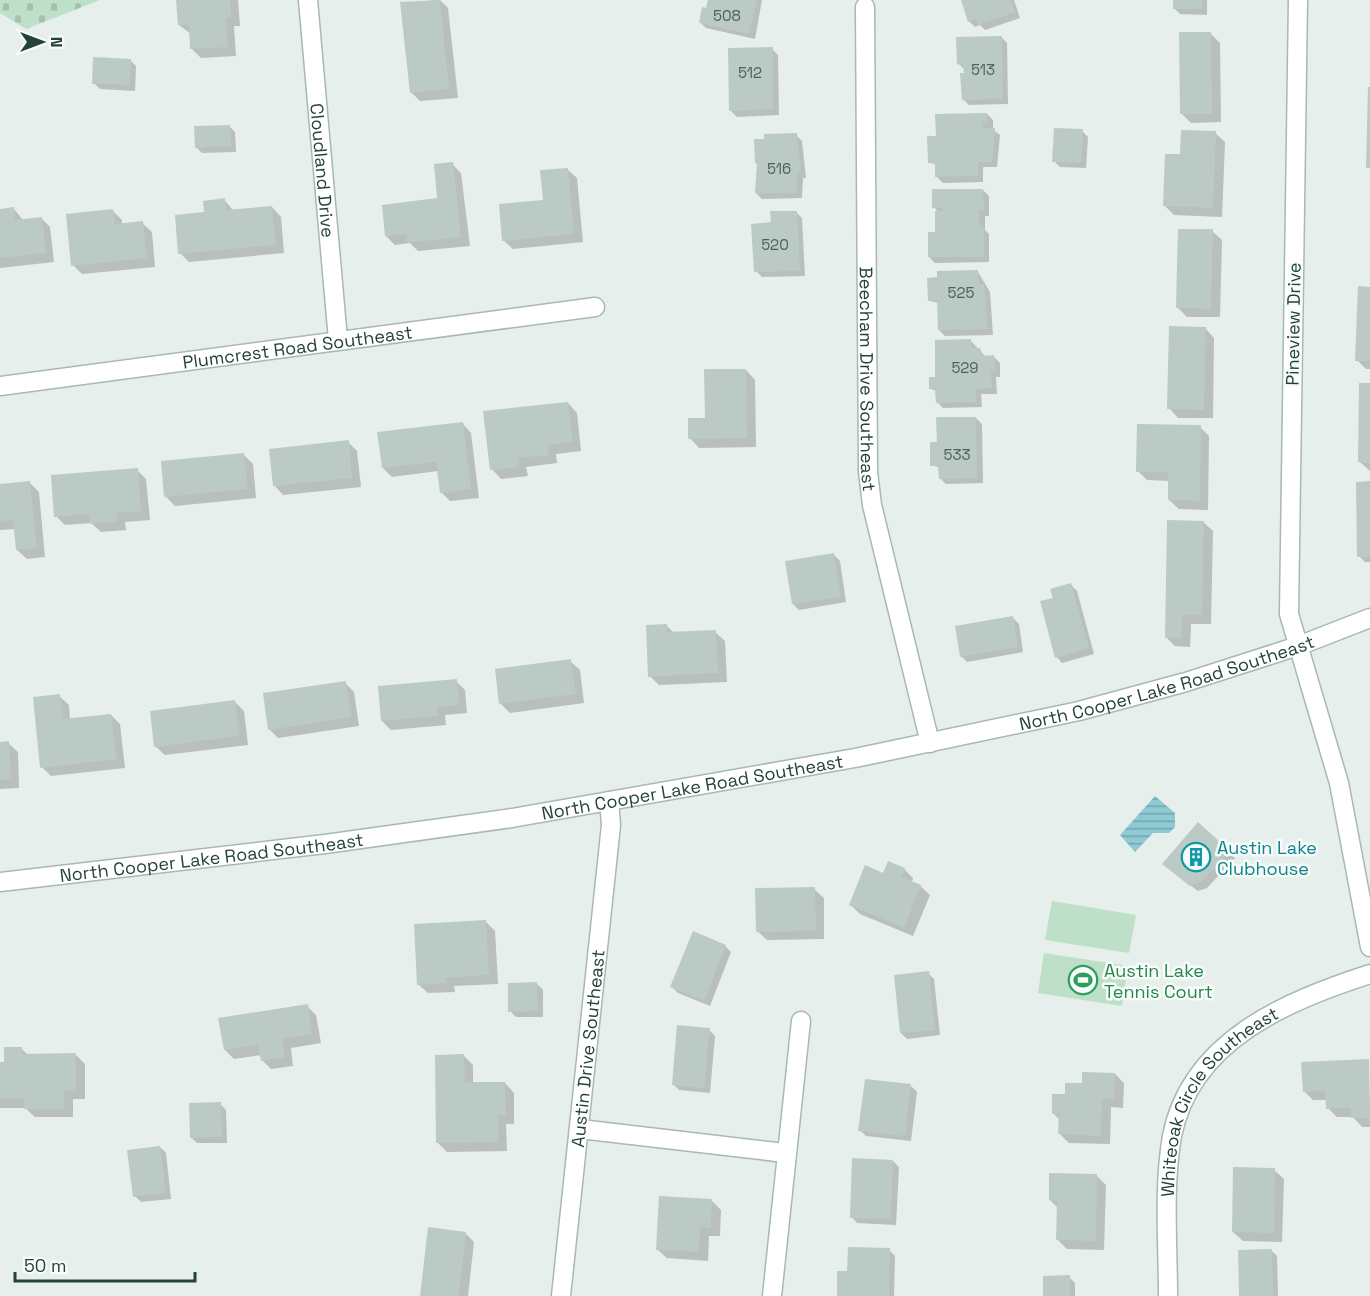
<svg xmlns="http://www.w3.org/2000/svg" width="1370" height="1296" viewBox="0 0 1370 1296" font-family="'Space Grotesk',sans-serif">
<defs>
<pattern id="cemetery-stones" width="16" height="16" patternUnits="userSpaceOnUse" patternTransform="scale(1.5)"><rect width="16" height="16" fill="#bfe0c8"/><path d="M2 7V4a2 2 0 0 1 4 0v3zM10 15v-3a2 2 0 0 1 4 0v3z" fill="#a4c1ad"/></pattern>
<pattern id="water-rules" width="6" height="5" patternUnits="userSpaceOnUse" patternTransform="scale(1.5)"><rect width="6" height="5" fill="#8ec9d4"/><path d="M0 2.5h6" fill="none" stroke="#74a5ad"/></pattern>
</defs>
<rect width="100%" height="100%" fill="#e6efeb"/>
<!-- green -->
<g fill="#bfe0c8">
<path d="M1052,901L1136,915L1129,953L1045,940Z"/>
<path d="M1044,953L1128,966L1122,1006L1038,993Z"/>
</g>
<!-- cemetery -->
<path fill="url(#cemetery-stones)" d="M0,0H100L26,29L0,13Z"/>
<!-- water -->
<path fill="url(#water-rules)" d="M1155,796L1175,813V827L1169,833H1153L1135,852L1120,835Z"/>
<!-- shadow -->
<g fill="#0003">
<path d="M178,0H238L240,26H234L236,56L201,58L192,49L191,34L179,25Z"/>
<path d="M440,0L448,8L458,98L420,101L411,92L402,3Z"/>
<path d="M709,0H762L755,39L706,28L700,22L708,10Z"/>
<path d="M963,0H1014L1020,18L985,30L980,25L975,27L969,21Z"/>
<path d="M1175,0H1207V15L1180,14L1174,8Z"/>
<path d="M1210,33L1220,43L1221,122L1191,123L1182,114Z"/>
<path d="M1001,37L1007,43L1008,104L969,105L963,99L964,69L958,63Z"/>
<path d="M772,49L778,55L779,115L737,117L731,111Z"/>
<path d="M130,60L136,66L135,91L100,89L94,83Z"/>
<path d="M987,114L993,120V130L1000,135L997,167H983V182L943,183L937,177V165L929,162L934,137Z"/>
<path d="M229,126L235,132L236,152L202,153L196,147Z"/>
<path d="M1082,131L1088,137L1086,168L1060,167L1054,161Z"/>
<path d="M1215,133L1225,142L1222,217L1174,215L1165,206L1182,156Z"/>
<path d="M796,135L802,141L806,178H803L802,198L762,199L756,193L758,165L756,163Z"/>
<path d="M452,164L461,173L470,246L418,251L410,243L395,245L386,236L439,200Z"/>
<path d="M567,169L577,178L583,242L513,249L503,240L544,201Z"/>
<path d="M983,190L989,196V216H985V230L989,234V262L935,263L929,257L937,233L939,213L934,207Z"/>
<path d="M224,200L234,211L272,207L281,217L284,253L189,262L180,253L205,214Z"/>
<path d="M14,209L23,220L41,218L50,227L54,262L0,268V210Z"/>
<path d="M113,211L122,220V225L142,223L152,232L155,267L82,274L73,265Z"/>
<path d="M796,212L802,218L805,276L762,277L756,271Z"/>
<path d="M1212,231L1222,240L1220,317H1187L1178,308Z"/>
<path d="M978,272L990,292L993,335L945,336L939,330V303L929,301Z"/>
<path d="M1370,288V369H1366L1357,360Z"/>
<path d="M1205,328L1214,338L1213,418H1178L1169,408Z"/>
<path d="M971,341L986,357H994L1000,363V377H996L997,394H981L982,407L943,408L937,402V391L931,389L934,378Z"/>
<path d="M746,370L755,380L756,447L699,448L690,438Z"/>
<path d="M1370,384V471L1360,462Z"/>
<path d="M568,403L577,413L581,451L556,454L557,463L526,467L528,476L501,479L492,469Z"/>
<path d="M976,418L982,424L983,483L946,484L940,478V468L932,465L936,443Z"/>
<path d="M462,423L471,433L479,498L450,501L441,492L438,471L392,477L383,468Z"/>
<path d="M1200,427L1209,436L1208,510L1179,509L1169,500L1170,481L1147,480L1138,471Z"/>
<path d="M348,442L357,451L361,487L283,495L274,485Z"/>
<path d="M244,455L253,464L256,498L175,506L166,497Z"/>
<path d="M137,470L146,479L150,520L125,522L126,530L101,532L91,523L65,525L56,516Z"/>
<path d="M29,482L39,492L45,557L27,559L17,550L15,529L0,530V485Z"/>
<path d="M1370,483V562H1365L1359,556Z"/>
<path d="M1203,522L1213,531L1211,624H1191L1190,647L1175,646L1166,637Z"/>
<path d="M834,555L840,561L846,602L799,610L793,604Z"/>
<path d="M1071,585L1077,591L1094,654L1062,663L1057,657L1055,599Z"/>
<path d="M1013,618L1019,624L1023,652L967,662L961,656Z"/>
<path d="M666,625L674,633L715,632L725,641L727,682L659,685L650,676Z"/>
<path d="M570,661L580,670L584,703L510,713L501,704Z"/>
<path d="M456,681L465,690L467,713L445,715L446,725L391,730L382,721Z"/>
<path d="M345,683L354,692L359,726L278,738L269,729Z"/>
<path d="M59,696L69,705L70,720L111,715L120,724L125,768L51,776L42,767Z"/>
<path d="M235,702L244,711L248,745L165,755L155,746Z"/>
<path d="M0,743H8L18,752L19,788L0,789Z"/>
<path d="M1229,852L1235,858L1207,888L1198,891L1170,870Z"/>
<path d="M904,869L913,878L912,882L920,886L930,895L913,936L860,914L851,905L884,874Z"/>
<path d="M814,889L824,898V939L767,940L757,931Z"/>
<path d="M486,922L495,931L498,984L454,986L455,992L428,993L418,984Z"/>
<path d="M725,946L731,952L710,1006L678,993L672,987Z"/>
<path d="M928,973L934,979L940,1035L907,1039L901,1033Z"/>
<path d="M537,984L543,990V1017H516L510,1011Z"/>
<path d="M307,1006L316,1015L321,1043L291,1048L293,1066L271,1069L262,1060L261,1055L234,1059L225,1050Z"/>
<path d="M709,1030L715,1036L710,1093L679,1090L673,1084Z"/>
<path d="M22,1049L28,1055H76L85,1064V1099H73V1117H35L25,1108H0V1063H6Z"/>
<path d="M464,1056L473,1065V1084L505,1083L514,1093V1124H506L507,1151L447,1152L437,1142Z"/>
<path d="M1368,1061L1370,1127H1362L1353,1117H1337L1328,1108L1327,1100H1313L1304,1091Z"/>
<path d="M1115,1074L1124,1083L1123,1108L1111,1107L1110,1144L1069,1143L1060,1134V1120L1053,1113L1066,1096L1083,1084Z"/>
<path d="M911,1086L917,1092L911,1141L866,1136L860,1130Z"/>
<path d="M220,1104L226,1110L227,1143H197L191,1137Z"/>
<path d="M160,1147L166,1153L171,1199L141,1202L135,1196Z"/>
<path d="M893,1161L899,1167L896,1225L857,1223L852,1217Z"/>
<path d="M1274,1170L1284,1179L1282,1242L1243,1241L1233,1232Z"/>
<path d="M1097,1176L1106,1185L1104,1250L1067,1249L1058,1240V1208L1050,1200Z"/>
<path d="M712,1201L721,1210L720,1236H709L708,1261L667,1258L657,1249Z"/>
<path d="M465,1233L474,1242L468,1296H422Z"/>
<path d="M889,1250L895,1256L894,1296H838L849,1272Z"/>
<path d="M1271,1250L1277,1256L1278,1296H1240Z"/>
<path d="M1069,1277L1075,1283V1296H1045Z"/>
</g>
<!-- building -->
<g fill="#bbcac4">
<path d="M176,0H230L231,17H226L228,47L190,49L189,25H178Z"/>
<path d="M440,0L449,89L410,93L400,2Z"/>
<path d="M708,0H757L749,34L699,23L702,7L706,8Z"/>
<path d="M961,0H1011L1015,12L978,25L976,19L968,22Z"/>
<rect x="1173" y="0" width="29" height="9"/>
<path d="M1179,32H1211L1212,114H1180Z"/>
<path d="M1002,36L1003,99L962,100L960,73H964L963,65L957,64L956,37Z"/>
<path d="M773,47V109L729,111L728,48Z"/>
<path d="M93,57L131,59L130,85L92,84Z"/>
<path d="M1368,87H1370V168H1366Z"/>
<path d="M987,113L988,123H983V128H995L992,162H978V176L935,177V163H928L927,136H936L935,114Z"/>
<path d="M230,125L231,146L195,148L194,126Z"/>
<path d="M1054,128L1083,129L1081,163L1052,162Z"/>
<path d="M1181,130L1216,131L1213,208L1163,206L1165,154H1180Z"/>
<path d="M797,133L801,172H798L796,193H755L757,163H755L754,139H764V134Z"/>
<path d="M453,162L461,237L407,243L406,234L385,236L382,205L437,198L434,164Z"/>
<path d="M568,168L574,234L502,241L499,204L543,200L540,170Z"/>
<path d="M932,189H983L984,210H979L980,227H984V257H928V232H935V211H943V208H932Z"/>
<path d="M225,198L226,210L272,206L276,245L178,254L175,215L204,212L203,201Z"/>
<path d="M14,207L15,220L42,217L46,253L0,258V209Z"/>
<path d="M113,209L115,224L143,221L147,258L71,266L66,214Z"/>
<path d="M770,211H797L800,271L754,272L751,224L771,222Z"/>
<path d="M1178,229H1213L1211,309L1176,308Z"/>
<path d="M978,270L979,284H984L988,329L938,330L937,301H928L927,278L937,277V271Z"/>
<path d="M1358,286L1370,287V361H1355Z"/>
<path d="M1169,326L1206,327L1204,410L1167,409Z"/>
<path d="M971,339L972,348H980L983,356L994,355L995,371H991L992,388L976,389V402L936,403L935,389H929V377H935V340Z"/>
<path d="M704,369H746L747,438L688,439V418H705Z"/>
<path d="M1359,383H1370V463L1358,462Z"/>
<path d="M568,402L573,442L547,445L549,455L518,458L519,467L490,470L483,411Z"/>
<path d="M936,417H976L977,478L939,479L938,466H930V442H937Z"/>
<path d="M463,422L471,489L440,493L436,462L382,468L377,432Z"/>
<path d="M1137,424L1201,425L1200,501L1168,500V472H1136Z"/>
<path d="M349,440L352,478L273,486L269,449Z"/>
<path d="M244,453L248,489L164,497L161,461Z"/>
<path d="M138,468L141,511L117,513V522L90,524L89,514L54,517L51,475Z"/>
<path d="M30,481L37,548L16,550L13,520L0,521V484Z"/>
<path d="M1370,481V557H1357L1356,482Z"/>
<path d="M1167,520L1204,521L1202,615H1182V638H1165Z"/>
<path d="M834,553L841,597L792,604L785,561Z"/>
<path d="M1071,583L1089,648L1055,658L1040,601L1053,598L1050,589Z"/>
<path d="M1013,616L1018,647L960,657L955,626Z"/>
<path d="M667,624V632L716,630L718,673L648,677L646,625Z"/>
<path d="M571,659L576,694L499,704L495,669Z"/>
<path d="M457,679L459,705L437,707L438,716L381,721L378,686Z"/>
<path d="M346,681L351,717L268,730L263,693Z"/>
<path d="M60,694L63,719L111,714L117,759L40,768L33,697Z"/>
<path d="M235,700L240,736L154,747L150,711Z"/>
<path d="M9,741L11,779L0,780V742Z"/>
<path d="M1198,822L1230,851L1201,882L1190,886L1162,864Z"/>
<path d="M888,861L905,868L901,877L921,885L904,928L849,905L865,865L883,873Z"/>
<path d="M815,887L816,931L756,932L755,888Z"/>
<path d="M486,920L489,975L446,978V983L417,985L414,924Z"/>
<path d="M693,931L726,945L704,1001L670,987Z"/>
<path d="M929,971L935,1030L900,1033L894,975Z"/>
<path d="M537,982L538,1011L508,1012V983Z"/>
<path d="M308,1004L312,1034L282,1039L285,1057L261,1061L258,1045L224,1050L218,1018Z"/>
<path d="M677,1025L710,1028L704,1088L672,1085Z"/>
<path d="M4,1047H22V1054L76,1053V1091H64V1109H24V1099H0V1062H4Z"/>
<path d="M464,1054L465,1082H505L506,1115H498V1142L436,1143L435,1055Z"/>
<path d="M1369,1059L1370,1118H1351V1108L1326,1109L1325,1091L1303,1092L1301,1062Z"/>
<path d="M1082,1072L1115,1073L1114,1099H1102L1101,1136L1058,1134L1059,1114H1052V1094H1065V1083H1082Z"/>
<path d="M865,1079L911,1084L905,1136L858,1131Z"/>
<path d="M221,1102L222,1137L190,1138L189,1103Z"/>
<path d="M160,1146L166,1193L133,1197L127,1150Z"/>
<path d="M852,1158L893,1160L891,1219L850,1218Z"/>
<path d="M1233,1167L1275,1168L1274,1233L1232,1232Z"/>
<path d="M1049,1173L1097,1174L1096,1241L1056,1240L1057,1201L1049,1200Z"/>
<path d="M659,1196L712,1199L711,1228L700,1227L699,1252L656,1250Z"/>
<path d="M428,1227L466,1232L459,1296H420Z"/>
<path d="M848,1247L890,1248L889,1296H837V1271H847Z"/>
<path d="M1272,1249L1273,1296H1239L1238,1250Z"/>
<path d="M1070,1275V1296H1043V1276Z"/>
</g>
<g fill="none" stroke-linecap="round" stroke-linejoin="round">
<!-- minor casing -->
<g stroke="#a8b8b2" stroke-width="21">
<g id="minor">
<path id="s1" d="M308,0L338,340"/>
<path d="M1298,0L1289,614L1339,783L1370,947"/>
<path id="s2" d="M865,7L868,472L872,505L930,743"/>
<path id="s3" d="M0,386L595,307"/>
<path id="s4" d="M0,882L325,844L512,818L855,758L1079,711L1186,682L1298,646L1370,618"/>
<path d="M580,1129L785,1153"/>
<path id="s5" d="M561,1296L611,825L609,801"/>
<path d="M772,1296L801,1021"/>
<path id="s6" d="M1168,1296C1168,1244 1163,1188 1172,1136C1191,1040 1287,1001 1370,974"/>
</g>
</g>
<!-- minor -->
<use href="#minor" stroke="#fff" stroke-width="18"/>
</g>
<!-- icons -->
<defs>
<g id="building-ring" transform="scale(1.5)"><circle r="9.5" fill="#f7fbf9" stroke="#0f9aa8" stroke-width="1.5"/><path d="M-4-6H4V6H1V3H-1V6H-4ZM-2.5-4.3h1.7v1.8h-1.7ZM.8-4.3h1.7v1.8H.8ZM-2.5-1h1.7V.8h-1.7ZM.8-1h1.7V.8H.8Z" fill="#0f9aa8"/></g>
<g id="stadium-ring" transform="scale(1.5)"><circle r="9.5" fill="#f7fbf9" stroke="#2e9e5b" stroke-width="1.5"/><path d="M0-5a6.5 5 0 1 0 0 10a6.5 5 0 1 0 0-10ZM-3.5-1.8h7v3.6h-7Z" fill="#2e9e5b"/></g>
</defs>
<g fill-rule="evenodd">
<use href="#building-ring" x="1196" y="857"/>
<use href="#stadium-ring" x="1083" y="980"/>
</g>
<g text-anchor="middle" dominant-baseline="central" stroke-width="5" stroke-linejoin="round" paint-order="stroke">
<!-- number labels -->
<g font-size="15" fill="#4a645c">
<text x="727" y="15">508</text>
<text x="983" y="69">513</text>
<text x="750" y="72">512</text>
<text x="779" y="168">516</text>
<text x="775" y="244">520</text>
<text x="961" y="292">525</text>
<text x="965" y="367">529</text>
<text x="957" y="454">533</text>
</g>
<!-- street labels -->
<g font-size="18" fill="#24423a" stroke="#f7fbf9">
<text stroke="none"><textPath href="#s1" startOffset="171">Cloudland Drive</textPath></text>
<text transform="translate(1293 324) rotate(-89)">Pineview Drive</text>
<text stroke="none"><textPath href="#s3" startOffset="300">Plumcrest Road Southeast</textPath></text>
<text stroke="none"><textPath href="#s2" startOffset="372">Beecham Drive Southeast</textPath></text>
<text stroke="none"><textPath href="#s4" startOffset="1185">North Cooper Lake Road Southeast</textPath></text>
<text stroke="none"><textPath href="#s4" startOffset="699">North Cooper Lake Road Southeast</textPath></text>
<text stroke="none"><textPath href="#s4" startOffset="213">North Cooper Lake Road Southeast</textPath></text>
<text stroke="none"><textPath href="#s5" startOffset="249">Austin Drive Southeast</textPath></text>
<text stroke="none"><textPath href="#s6" startOffset="214">Whiteoak Circle Southeast</textPath></text>
</g>
<!-- culture labels -->
<g font-size="18" fill="#0d838f" stroke="#f7fbf9" text-anchor="start">
<text x="1217" y="847">Austin Lake<tspan x="1217" dy="21">Clubhouse</tspan></text>
</g>
<!-- leisure labels -->
<g font-size="18" fill="#27864d" stroke="#f7fbf9" text-anchor="start">
<text x="1104" y="970">Austin Lake<tspan x="1104" dy="21">Tennis Court</tspan></text>
</g>
</g>
<!-- north arrow -->
<g transform="translate(42 42) rotate(90)" stroke="#f7fbf9" stroke-width="4.5" paint-order="stroke">
<path d="M0-4.5L10 22L0 15L-10 22Z" fill="#24423a"/>
<text y="-9" font-size="16" font-weight="bold" text-anchor="middle" fill="#24423a">N</text>
</g>
<!-- scale -->
<path d="M15 1272v9h180v-9" fill="none" stroke="#24423a" stroke-width="3"/>
<text x="24" y="1272" font-size="18" fill="#24423a" stroke="#f7fbf9" stroke-width="4.5" paint-order="stroke">50 m</text>
</svg>
